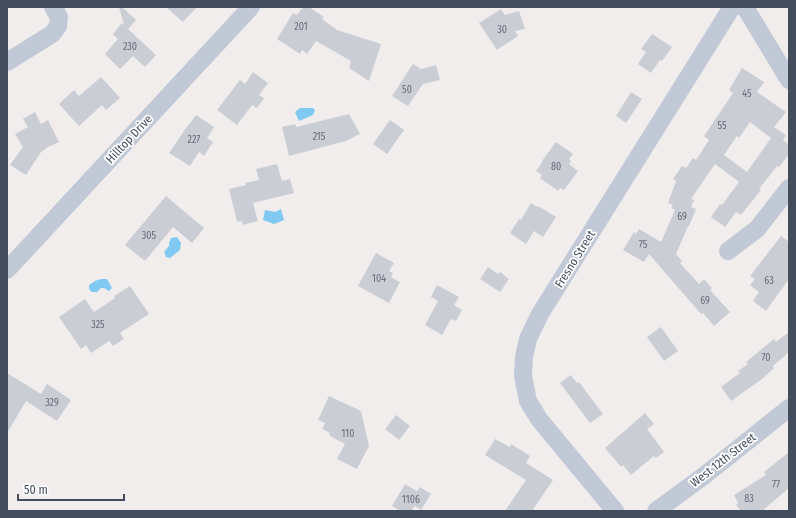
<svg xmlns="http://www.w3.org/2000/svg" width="796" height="518" viewBox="0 0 796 518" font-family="'Fira Sans Condensed',sans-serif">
<rect width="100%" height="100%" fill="#f0edec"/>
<!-- water -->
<g fill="#80c9f3">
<path d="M300,108H313L315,110L313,115L299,121L295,112Z"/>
<path d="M281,209L284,220L274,224L263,220L265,210L275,212Z"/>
<path d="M177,237L181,243L180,250L170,258L166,257L164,252L169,246V243L171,238Z"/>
<path d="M101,279H107L112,288L109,291L104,288H101L97,292H92L89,289V285L95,281Z"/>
</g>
<!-- building -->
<g fill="#cbcdd5" fill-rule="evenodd">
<path d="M119,7H122L136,20L128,29L156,55L145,67L133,56L120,69L105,54L118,39L113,34L122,23L124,25Z"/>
<path d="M166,7H197L183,22Z"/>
<path d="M303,7H309L324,17L322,19L337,30L381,44L369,81L349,68L351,61L316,41L307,54L302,50L300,54L277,39L293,13L297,15Z"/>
<path d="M501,9L505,15L519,11L525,29L515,31L518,36L497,50L479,23Z"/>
<path d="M652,34L672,47L662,61L660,60L651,73L638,64L646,52L641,49Z"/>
<path d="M413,64L421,69L436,65L440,80L423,84L408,106L392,96Z"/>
<path d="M742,68L764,82L757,92L786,112L774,127L786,135L783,140L789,145V154L779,167L777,166L759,189L761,190L741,215L736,212L725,227L711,217L720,204L722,205L739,182L715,164L691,199L694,200L691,207L696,209L689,226H688L676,254L682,261L680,263L699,284L704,279L712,288L710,290L730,312L714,326L703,313L701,314L649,254L644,262L623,250L634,232L636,234L639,229L661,242L675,210L671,208L673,205L668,203L676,181L673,179L682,166L686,168L693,158L696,160L709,140L704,136L733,93L729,90ZM750,122L771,138L747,172L724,155L737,136L739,138Z"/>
<path d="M253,72L268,83L259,95L264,98L257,108L252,105L237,125L217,110L240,80L245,84Z"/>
<path d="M101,77L120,98L106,110L102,105L79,126L59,104L74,90L79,96Z"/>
<path d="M631,92L642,99L626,123L616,116Z"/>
<path d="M35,112L41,124L48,120L59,142L46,148V149L41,152L26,175L10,165L23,147L15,134L28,127L23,119Z"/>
<path d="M349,114L360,134L346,141L289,156L282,127L295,124L296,127Z"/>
<path d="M196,115L214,127L207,138L213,142L204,156L199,152L190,166L169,153L188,125V126Z"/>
<path d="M390,120L404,130L387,154L373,144Z"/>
<path d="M556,142L573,154L569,159L571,161L569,164L578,171L564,190L560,188L558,191L540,178L542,175L536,171L543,161H542Z"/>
<path d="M277,164L282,181L290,179L294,193L253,203L258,221L243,225L242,221L237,222L229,189L246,185L245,183L259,180L256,169Z"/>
<path d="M166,196L204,228L192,243L173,227L145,261L125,245Z"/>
<path d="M531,203L537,207L538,206L556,217L543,237L534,231L526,244L510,233L519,219L521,220Z"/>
<path d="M781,236L789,242V279L766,311L753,301L759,292L750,285L755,279L750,276Z"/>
<path d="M376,253L394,263L389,271L393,273L391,277L400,282L389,303L358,286Z"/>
<path d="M488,267L498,274L500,272L509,279L500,292L480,279Z"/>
<path d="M437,285L459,297L454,305L462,310L456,321L451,319L442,335L425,325L438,301L431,297Z"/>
<path d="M130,286L149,314L120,333L124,339L113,346L109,341L91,353L86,345L81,349L59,317L85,299L94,312L115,298L114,296Z"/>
<path d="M661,327L678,351L664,361L647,337Z"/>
<path d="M789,332V352L773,366L774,368L762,379L731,401L721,387L740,373L738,371L748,364L746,362L774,339L776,342Z"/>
<path d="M7,373L41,394L47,384L71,400L57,421L26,401L7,433Z"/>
<path d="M571,375L577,383L579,382L603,414L590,423L560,383Z"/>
<path d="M329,396L361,411L369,446L357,469L337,459L345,444L330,436L329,432L322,429L325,423L318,420Z"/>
<path d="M645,413L654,424L647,429L664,452L656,458L654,456L631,475L623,465L621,467L605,448Z"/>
<path d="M396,415L410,426L399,440L385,429Z"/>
<path d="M495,439L510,447L511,444L530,456L526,463L553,480L532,511H505L526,480L485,455Z"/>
<path d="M789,452V488L762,511H741L736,505L738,503L734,495L766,475L764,472Z"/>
<path d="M405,484L417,491L420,487L431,494L421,510L415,506L411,511H400L392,506Z"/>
</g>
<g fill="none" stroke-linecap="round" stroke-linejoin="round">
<!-- minor -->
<g stroke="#c2c9d6" stroke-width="18">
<path d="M743,7L746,9L789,80"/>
<path d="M7,62L52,34L58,26L59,17L53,7"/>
<path d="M728,251L757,229L789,188"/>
<path d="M7,270L251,7"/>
<path d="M615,511L539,419L528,401L523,376L524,357L528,339L540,314L732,7"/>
<path d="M656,511L705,475L789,408"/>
</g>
</g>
<g text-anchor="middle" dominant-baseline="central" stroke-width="3.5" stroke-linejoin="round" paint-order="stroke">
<!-- number labels -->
<g font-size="10" fill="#666d7a">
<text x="301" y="27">201</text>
<text x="502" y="30">30</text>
<text x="130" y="47">230</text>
<text x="407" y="90">50</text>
<text x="747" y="94">45</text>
<text x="722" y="126">55</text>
<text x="319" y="137">215</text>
<text x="194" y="140">227</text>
<text x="556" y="167">80</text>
<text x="682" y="217">69</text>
<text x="149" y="236">305</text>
<text x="643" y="245">75</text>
<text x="379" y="279">104</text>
<text x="769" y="281">63</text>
<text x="705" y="301">69</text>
<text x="98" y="325">325</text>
<text x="766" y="358">70</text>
<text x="52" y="403">329</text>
<text x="348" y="434">110</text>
<text x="776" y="485">77</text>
<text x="749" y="499">83</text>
<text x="411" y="500">1106</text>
</g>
<!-- street labels -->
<g font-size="12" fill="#444d5c" stroke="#fff">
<text transform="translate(129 139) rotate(-47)">Hilltop Drive</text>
<text transform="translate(575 259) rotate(-58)">Fresno Street</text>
<text transform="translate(723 460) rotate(-38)">West 12th Street</text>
</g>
</g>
<!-- border -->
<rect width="796" height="518" fill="none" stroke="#444d5c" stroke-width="16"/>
<!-- scale -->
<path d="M18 494v6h106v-6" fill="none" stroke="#444d5c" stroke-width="2"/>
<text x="24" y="494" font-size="12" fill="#444d5c" stroke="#ffffff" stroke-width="3" paint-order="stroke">50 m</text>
</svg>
